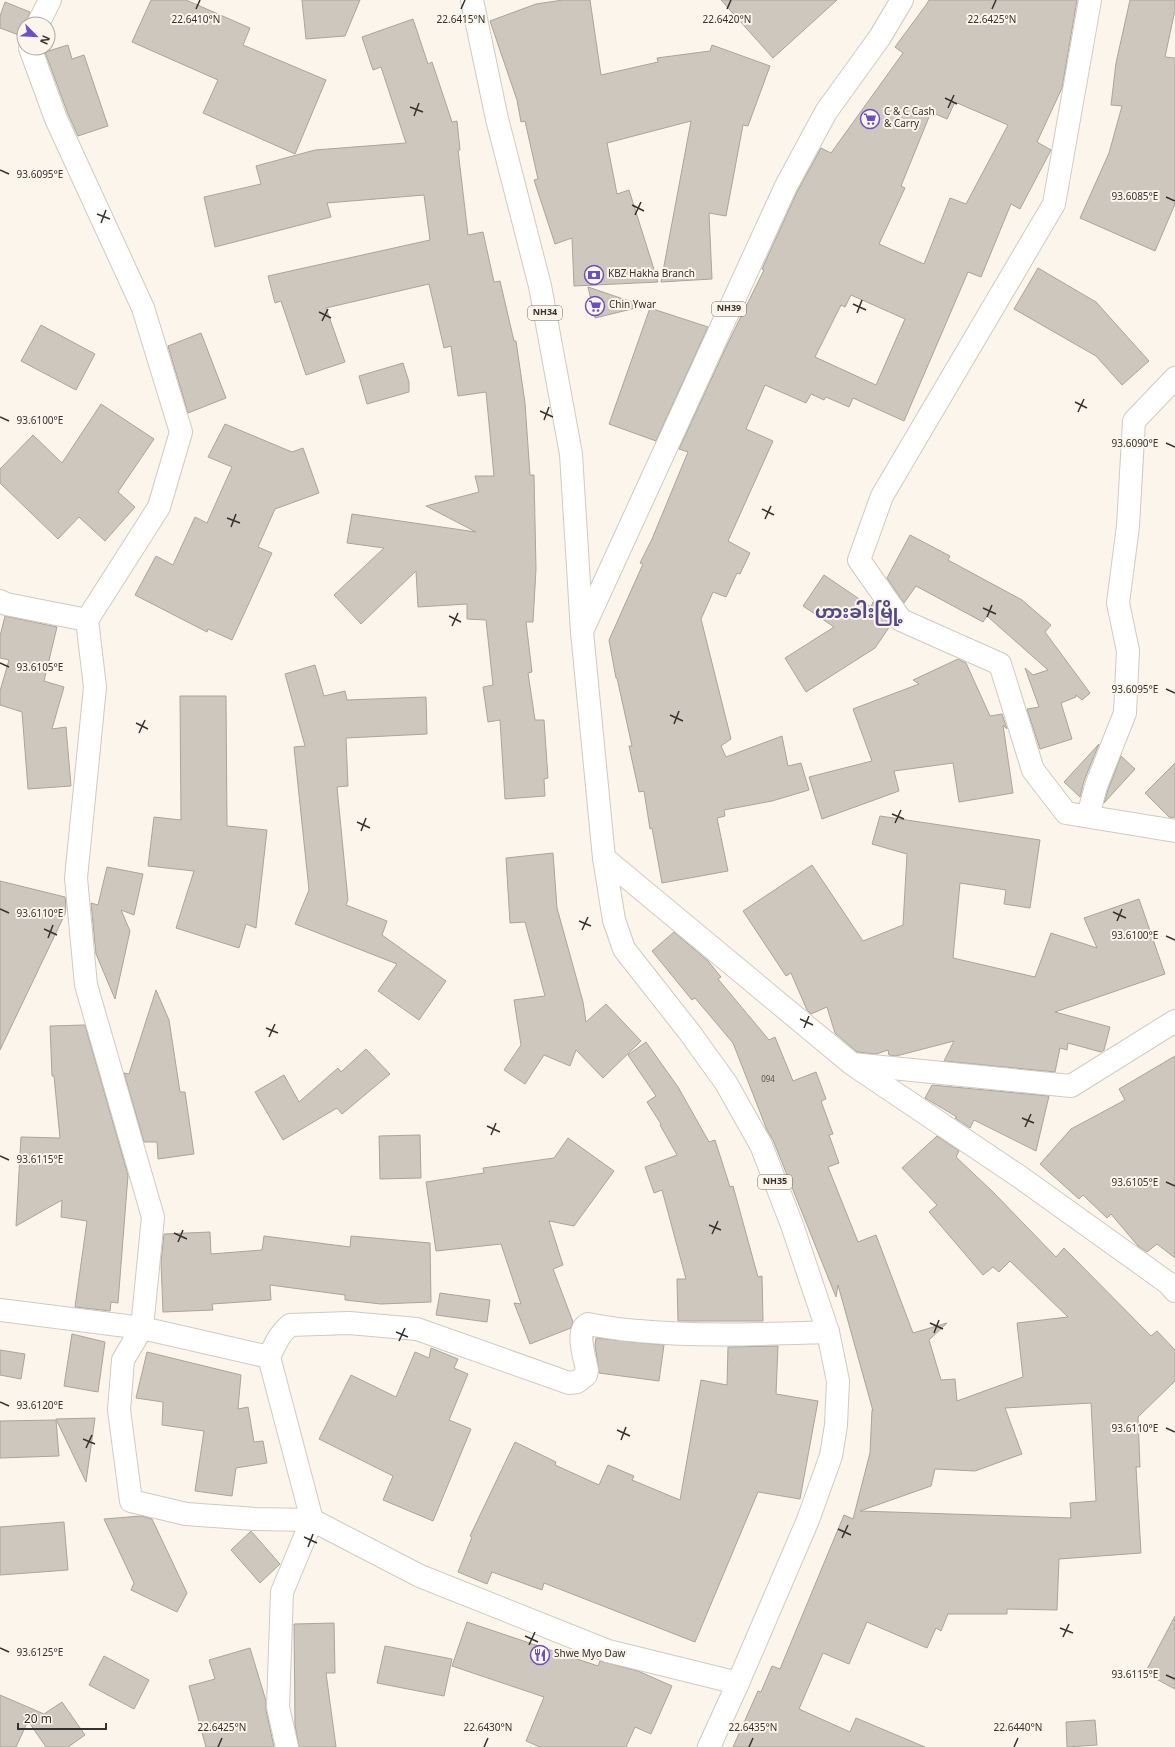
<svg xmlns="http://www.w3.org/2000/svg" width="1175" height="1747" viewBox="0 0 1175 1747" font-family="Georgia,'Noto Sans Myanmar',serif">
<rect width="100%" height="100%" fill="#fcf5ec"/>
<!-- building -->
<g fill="#cec7be" stroke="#aaa49a" fill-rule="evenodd">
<path d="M151,0H186L250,28L243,45L326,80L295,154L203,113L218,80L132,42Z"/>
<path d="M302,0H360L345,36L306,39Z"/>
<path d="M563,0H590L601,75L658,62L657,58L710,51L712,45L770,66L748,126L743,125L726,216L709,213L712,279L661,282L691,121L607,143L617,194L629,190L658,282L574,286L572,238L555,244L534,180L538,179L525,121L521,122L517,100L490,21L536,4Z"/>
<path d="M721,0H837L773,58Z"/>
<path d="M929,0H1077L1062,88L1037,142L1051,150L1020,209L1011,204L981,277L968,272L904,421L853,398L849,407L826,397L824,400L811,394L806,403L765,385L746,429L773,441L728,541L750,553L740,574L737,573L726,597L713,592L701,619L731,739L721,746L726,757L782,736L788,766L801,763L809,790L772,801L724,810L725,816L717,818L728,871L662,883L652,828L650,829L644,791L639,792L629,746H632L617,678H616L609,640L643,564L640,563L652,539L688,452L679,449L727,345L764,270L762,269L797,192L821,148L831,153L903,53L895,47L926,5ZM955,102L1008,125L966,204L950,198L924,264L879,244L905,188L901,186L931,112L947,119ZM851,295L905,319L876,385L815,357L841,305L845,307Z"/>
<path d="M1130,0H1175V10L1165,57L1175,58V204L1155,251L1080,218L1109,153L1122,106L1111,105L1116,63Z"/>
<path d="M5,2L30,12L26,24H24V37L0,28V16Z"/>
<path d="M413,19L428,64L432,62L452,122L457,121L460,150H458L468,235L483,232L494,282L500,281L514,341H516L525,403L530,475H534L536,569L533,622H526L532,672L528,673L535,720H544L548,778L544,779L545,796L505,799L500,720L488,722L483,687L493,685L486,620L467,619V604L418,607L416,571L361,624L334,595L384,548L347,543L352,514L476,532L426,506L479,492L475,476H494L486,392L458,396L451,346L444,348L429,284L326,308L345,362L306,375L281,301L275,303L268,276L430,240L424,195L327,203L331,217L215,247L204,197L261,184L256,166L315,150L406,143L381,67L373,70L362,37Z"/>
<path d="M68,45L72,59L84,55L108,126L78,136L68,114L45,52Z"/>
<path d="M1038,268L1096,302L1149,361L1122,385L1096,356L1014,309Z"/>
<path d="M588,287L644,306L595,318Z"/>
<path d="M650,308L708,327L656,441L609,424Z"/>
<path d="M41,325L95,354L76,390L21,361Z"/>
<path d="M201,333L226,398L188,413L168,346Z"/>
<path d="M403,363L409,382V392L367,404L359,376Z"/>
<path d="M101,404L154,439L118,492L135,507L105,541L79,517L58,539L0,483V469L33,435L62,463Z"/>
<path d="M225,424L292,452L303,448L319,493L275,509L258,547L272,553L232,640L208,629L207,632L135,595L156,556L173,565L195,517L207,523L232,467L208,457Z"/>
<path d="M910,535L950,556L948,560L1022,600L1051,625L1045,632L1090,693L1082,700L1076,695V697L1061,703L1072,739L1040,749L1027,709L1039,707L1025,668L1033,675L1048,670L987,616L983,622L916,586L904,603L887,578Z"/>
<path d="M824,575L871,607L873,602L890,626L875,648L806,692L785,658L834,627L803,606Z"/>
<path d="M5,616L57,627L44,681L64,687L52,729L66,727L71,786L28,789L22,712L0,705V691L9,660L0,658V636Z"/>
<path d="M958,659L966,663L990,716L1002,714L1007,729L1003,725L1013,793L959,802L953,763L894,771L899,791L822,819L809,777L872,761L853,709L919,684L913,680Z"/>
<path d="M315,665L324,696L345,691L347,700L426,697L427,734L346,738L348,786L337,787L348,900L346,905L387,921L382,935L446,981L419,1020L378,991L397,964L295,924L309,890L294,747L305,746L285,674Z"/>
<path d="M180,696H226L227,826L267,830L256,928L246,924L239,948L176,928L194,871L148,866L154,817L181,820Z"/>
<path d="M1099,744L1084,781L1080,797L1064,782Z"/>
<path d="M1121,756L1135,769L1104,803L1108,790Z"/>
<path d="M1175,763V818L1169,817L1145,793Z"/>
<path d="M880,816L1040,840L1030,908L1004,904L1006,890L960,883L953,958L1035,977L1051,933L1097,948L1084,918L1139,899L1165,974L1055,1012L1110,1027L1104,1050L1101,1052L1068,1043L1067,1050L1060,1048L1055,1072L944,1061L954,1041L896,1056L889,1055L888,1050L876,1054L857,1052L835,1033L827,1007L811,1014L807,1010L791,973L786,976L743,911L812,865L863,941L903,925L907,854L872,844Z"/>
<path d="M553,853L557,908L583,1002L586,1022L606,1004L641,1041L603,1078L576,1050L570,1066L544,1055L525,1084L504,1070L521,1045L514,1000L545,996L525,922L510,923L506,858Z"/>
<path d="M107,867L143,874L134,915L121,910L130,931L115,999L96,954L91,903L98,905Z"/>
<path d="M0,881L65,897L66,905L65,914L0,1050Z"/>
<path d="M674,932L708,961L721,977L718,979L769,1040L775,1037L793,1081L816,1072L826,1099L821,1101L833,1134L829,1135L839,1163L828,1167L858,1242L876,1235L913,1333L947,1323L929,1340L941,1380L955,1379L957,1401L1023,1377L1017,1323L1068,1317L1010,1261L999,1272L993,1267L983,1275L929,1212L937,1205L902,1168L937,1136L959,1151L956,1157L993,1192L1056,1257L1064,1248L1151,1336L1157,1331L1175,1350V1381L1138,1417L1140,1467H1136L1141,1553L1059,1559L1057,1610L1007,1609V1614H948L941,1631L936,1628L927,1648L867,1622L849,1664L823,1653L799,1709L850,1732L856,1718L925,1747H733L758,1691L761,1692L772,1666L780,1669L844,1515L853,1519L870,1453L872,1410L873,1411L838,1285L836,1297L773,1140L767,1130L733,1043L695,998L692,1000L652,951ZM1091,1403L1096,1501L1070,1503L1071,1518L860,1511L931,1486L935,1469L975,1471L1022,1454L1005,1408Z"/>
<path d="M156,990L169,1020L180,1092H185L194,1154L158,1159L157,1142H144L124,1073L129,1074Z"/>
<path d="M85,1025L128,1175L118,1303L111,1302L110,1311L75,1307L87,1221L61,1217L62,1200L16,1226L21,1137L60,1138L54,1076H52L50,1026Z"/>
<path d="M646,1042L678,1087L709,1142L715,1140L730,1187L733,1186L758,1277L762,1276L763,1321H678L677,1279H686L662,1190L654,1193L645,1167L677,1155L660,1125L661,1124L647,1102L656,1096L628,1055Z"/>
<path d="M366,1049L390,1074L342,1114L337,1108L283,1140L255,1092L284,1075L299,1102L338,1068L341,1072Z"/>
<path d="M1175,1056V1258L1157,1244L1147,1252L1138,1246L1111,1214L1107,1218L1083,1195L1079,1199L1040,1164L1071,1129L1125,1100L1119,1089Z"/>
<path d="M932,1085L1049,1096L1036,1151L974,1120L970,1128L955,1118L957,1117L925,1098Z"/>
<path d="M420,1135L421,1178L380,1179L379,1136Z"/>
<path d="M568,1138L614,1171L574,1226L549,1221L563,1265L553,1269L573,1322L571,1328L530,1344L514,1303L521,1304L501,1244L436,1251L426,1182L484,1173L483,1168L554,1158Z"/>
<path d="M210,1232L211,1254L262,1250L264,1236L350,1247L351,1236L430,1243L431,1302L381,1304L345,1300V1295L270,1285L271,1300L212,1304L213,1310L163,1312L161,1262L164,1234Z"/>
<path d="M440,1293L490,1300L487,1322L436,1315Z"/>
<path d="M72,1334L105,1342L98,1392L64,1386Z"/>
<path d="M596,1338L664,1345L659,1381L599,1373L595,1345Z"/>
<path d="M778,1346L776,1394L818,1401L800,1499L758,1492L695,1642L544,1583L542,1590L492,1572L487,1584L458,1572L472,1537L470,1536L515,1442L556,1462L555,1465L599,1485L608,1465L634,1476L632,1480L680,1500L701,1380L727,1385L728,1347Z"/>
<path d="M431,1348L458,1359L454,1368L468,1374L449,1420L471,1429L433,1521L383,1500L393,1476L319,1439L351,1375L396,1397L415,1352L429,1358Z"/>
<path d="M0,1350L25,1354L21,1379L0,1375Z"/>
<path d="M147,1352L241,1375L238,1409L248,1407L254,1442L263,1441L267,1463L236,1468L232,1496L195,1491L204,1431L162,1425L163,1402L136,1398Z"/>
<path d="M95,1418L86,1482L56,1419Z"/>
<path d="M56,1420L59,1456L0,1458V1421Z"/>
<path d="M141,1516L152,1519L187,1593L177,1612L131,1590L134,1583L104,1519Z"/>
<path d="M64,1522L68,1570L0,1575V1527Z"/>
<path d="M251,1531L280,1564L260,1583L231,1550Z"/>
<path d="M1175,1616V1689L1145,1673Z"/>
<path d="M467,1622L598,1666L600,1661L638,1671L672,1686L651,1734L635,1727L626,1747H540L526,1741L544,1697L452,1666Z"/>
<path d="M334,1623L335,1673H326L336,1747H299L295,1725L294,1624Z"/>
<path d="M385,1646L452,1659L444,1696L377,1683Z"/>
<path d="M250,1648L266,1701V1710L274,1747H206L189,1686L215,1679L209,1660Z"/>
<path d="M104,1656L149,1680L134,1709L89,1685Z"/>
<path d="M0,1695L44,1714L62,1702L85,1735L68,1747H46L28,1721L16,1747H0Z"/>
<path d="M1095,1720L1097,1745L1067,1747L1066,1722Z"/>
</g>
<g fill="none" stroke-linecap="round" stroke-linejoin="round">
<!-- street casing -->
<g stroke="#d0cac0" stroke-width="24">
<g id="street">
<path d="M38,24L50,0"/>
<path d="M30,48L56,119L143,308L181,432L159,507L87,620L95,687L76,878L86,985L153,1217L142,1328L123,1360L119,1410L131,1501L186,1514L255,1519L312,1520L282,1592L278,1707L287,1747"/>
<path d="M0,601L6,604L87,620"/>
<path d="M1088,816L1096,786L1125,713L1128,651L1118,603L1128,526L1134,421L1175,378"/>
<path d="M604,858L852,1064L1071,1086L1175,1021"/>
<path d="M855,1066L1020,1177L1168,1283L1175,1291"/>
<path d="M0,1310L142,1328L269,1357L312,1520L420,1576L608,1651L738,1683"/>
<path d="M269,1357C275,1345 279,1334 290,1325L349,1323L417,1329L569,1383L577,1382L586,1375L587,1370C585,1358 575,1331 588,1324C605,1327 622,1330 639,1331C702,1337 765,1334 828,1332"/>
</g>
</g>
<!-- secondary casing -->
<g stroke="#d0cac0" stroke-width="24">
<path id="secondary" d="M1090,0L1054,204L882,496L859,560L901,620L1000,664L1033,770L1066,813L1175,831"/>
</g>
<!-- highway casing -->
<g stroke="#d0cac0" stroke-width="24">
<g id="highway">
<path d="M472,0L497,119L540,286L571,454L582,632L604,858L614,920L624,949L690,1033L726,1083L761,1145L792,1225L828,1332L838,1381L836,1425L831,1456L808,1520L738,1683L709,1747"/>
<path d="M583,629L786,186L826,112L880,37L902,0"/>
</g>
</g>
<!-- street -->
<use href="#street" stroke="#fff" stroke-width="22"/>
<!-- secondary -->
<use href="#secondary" stroke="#fff" stroke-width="22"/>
<!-- highway -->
<use href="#highway" stroke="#fff" stroke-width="22"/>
</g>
<!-- ticks -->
<path fill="none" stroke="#34322e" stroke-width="1.5" d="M196,9L200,0M461,9L465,0M727,9L731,0M992,9L996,0M945,98L957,104M410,107L423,112M948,108L954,95M414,116L419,103M0,170L9,174M1166,197L1175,201M632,205L644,211M97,214L110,219M635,215L641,202M101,223L106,210M853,304L866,310M319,312L331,318M857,313L862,300M322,321L328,309M1075,402L1087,408M540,411L553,417M1078,412L1084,399M0,417L9,421M544,420L549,407M1166,443L1175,447M762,509L774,515M227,518L240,523M765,519L771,506M231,527L236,514M983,608L996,614M449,616L461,622M987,617L992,605M452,626L458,613M0,663L9,667M1166,689L1175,693M670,715L683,721M136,723L148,729M674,724L679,711M139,733L145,720M892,814L904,819M357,822L370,828M895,823L901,810M361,831L366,818M0,909L9,913M1113,912L1126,918M579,921L591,926M1117,921L1122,909M44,929L57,935M582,930L588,917M1166,936L1175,940M48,938L53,925M800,1019L813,1025M266,1028L278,1033M804,1028L809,1016M269,1037L275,1024M1022,1118L1034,1123M487,1126L500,1132M1025,1127L1031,1114M491,1135L496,1123M0,1156L9,1160M1166,1182L1175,1186M709,1225L721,1230M174,1233L187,1239M712,1234L718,1221M178,1242L183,1230M930,1323L943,1329M396,1332L408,1337M934,1333L939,1320M399,1341L405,1328M0,1402L9,1406M1166,1428L1175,1432M617,1430L630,1436M83,1439L95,1444M621,1440L626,1427M86,1448L92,1435M838,1529L851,1535M304,1537L317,1543M842,1538L848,1525M308,1547L313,1534M1060,1628L1073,1633M525,1636L538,1642M1063,1637L1069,1624M529,1645L535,1632M0,1648L9,1652M1166,1675L1175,1679M218,1747L222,1738M484,1747L488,1738M749,1747L753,1738M1014,1747L1018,1738"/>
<!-- icons -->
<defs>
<g id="supermarket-ring" transform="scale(1)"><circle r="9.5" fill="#fcf5ec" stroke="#6850c9" stroke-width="1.5"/><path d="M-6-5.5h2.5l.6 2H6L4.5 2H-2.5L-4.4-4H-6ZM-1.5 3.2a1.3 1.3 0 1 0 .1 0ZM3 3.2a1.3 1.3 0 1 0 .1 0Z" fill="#6850c9"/></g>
<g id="bank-ring" transform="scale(1)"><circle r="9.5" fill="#fcf5ec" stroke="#6850c9" stroke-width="1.5"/><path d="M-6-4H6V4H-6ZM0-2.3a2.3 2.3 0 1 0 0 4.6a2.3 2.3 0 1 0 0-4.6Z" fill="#6850c9"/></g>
<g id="restaurant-ring" transform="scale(1)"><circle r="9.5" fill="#fcf5ec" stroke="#6850c9" stroke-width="1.5"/><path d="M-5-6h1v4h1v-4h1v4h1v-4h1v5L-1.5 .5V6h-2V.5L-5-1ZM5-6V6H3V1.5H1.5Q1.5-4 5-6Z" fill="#6850c9"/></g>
</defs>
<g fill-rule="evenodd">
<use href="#supermarket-ring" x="870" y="119"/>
<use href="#bank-ring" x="594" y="275"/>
<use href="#supermarket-ring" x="595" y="306"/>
<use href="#restaurant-ring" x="540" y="1655"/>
</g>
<g text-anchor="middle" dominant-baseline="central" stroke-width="4" stroke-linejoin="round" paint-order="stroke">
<!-- number labels -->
<g font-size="8" fill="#5a5752">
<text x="768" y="1080">094</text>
</g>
<!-- shield labels -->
<g fill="#fcf5ec" stroke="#706c67" stroke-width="1">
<rect x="712" y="302" width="34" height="14" rx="3"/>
<rect x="528" y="306" width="34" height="14" rx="3"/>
<rect x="758" y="1175" width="34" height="14" rx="3"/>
</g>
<g font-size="9" font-weight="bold" fill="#34322e">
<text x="729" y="309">NH39</text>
<text x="545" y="313">NH34</text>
<text x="775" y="1182">NH35</text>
</g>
<!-- poi labels -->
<g font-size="10" fill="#34322e" stroke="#fcf5ec" text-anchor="start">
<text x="884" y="113">C &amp; C Cash<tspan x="884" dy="12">&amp; Carry</tspan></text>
<text x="608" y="275">KBZ Hakha Branch</text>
<text x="609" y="306">Chin Ywar</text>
<text x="554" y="1655">Shwe Myo Daw</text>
</g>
<!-- town labels -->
<g font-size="18" font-weight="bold" fill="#514988" stroke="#fcf5ec">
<text x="859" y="613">ဟားခါးမြို့</text>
</g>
</g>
<g font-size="10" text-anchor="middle" fill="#34322e" stroke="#fcf5ec" stroke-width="4" stroke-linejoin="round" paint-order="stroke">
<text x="196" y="23">22.6410°N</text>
<text x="461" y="23">22.6415°N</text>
<text x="727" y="23">22.6420°N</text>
<text x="992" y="23">22.6425°N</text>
<text x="40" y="178">93.6095°E</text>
<text x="1135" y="200">93.6085°E</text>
<text x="40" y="424">93.6100°E</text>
<text x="1135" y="447">93.6090°E</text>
<text x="40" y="671">93.6105°E</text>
<text x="1135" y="693">93.6095°E</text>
<text x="40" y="917">93.6110°E</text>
<text x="1135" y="939">93.6100°E</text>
<text x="40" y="1163">93.6115°E</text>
<text x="1135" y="1186">93.6105°E</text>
<text x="40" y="1409">93.6120°E</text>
<text x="1135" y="1432">93.6110°E</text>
<text x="40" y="1656">93.6125°E</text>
<text x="1135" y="1678">93.6115°E</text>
<text x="222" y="1731">22.6425°N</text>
<text x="488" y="1731">22.6430°N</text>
<text x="753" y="1731">22.6435°N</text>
<text x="1018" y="1731">22.6440°N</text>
</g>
<!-- north arrow -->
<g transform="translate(36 36) rotate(114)"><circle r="19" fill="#fcf5ec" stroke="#aca7a0"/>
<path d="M0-3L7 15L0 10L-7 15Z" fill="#6850c9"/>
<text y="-6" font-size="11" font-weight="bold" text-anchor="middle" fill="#34322e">N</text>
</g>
<!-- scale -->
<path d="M18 1723v6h88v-6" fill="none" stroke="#34322e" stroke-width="2"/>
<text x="24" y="1723" font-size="12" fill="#34322e" stroke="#fcf5ec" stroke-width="3" paint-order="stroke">20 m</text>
</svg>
